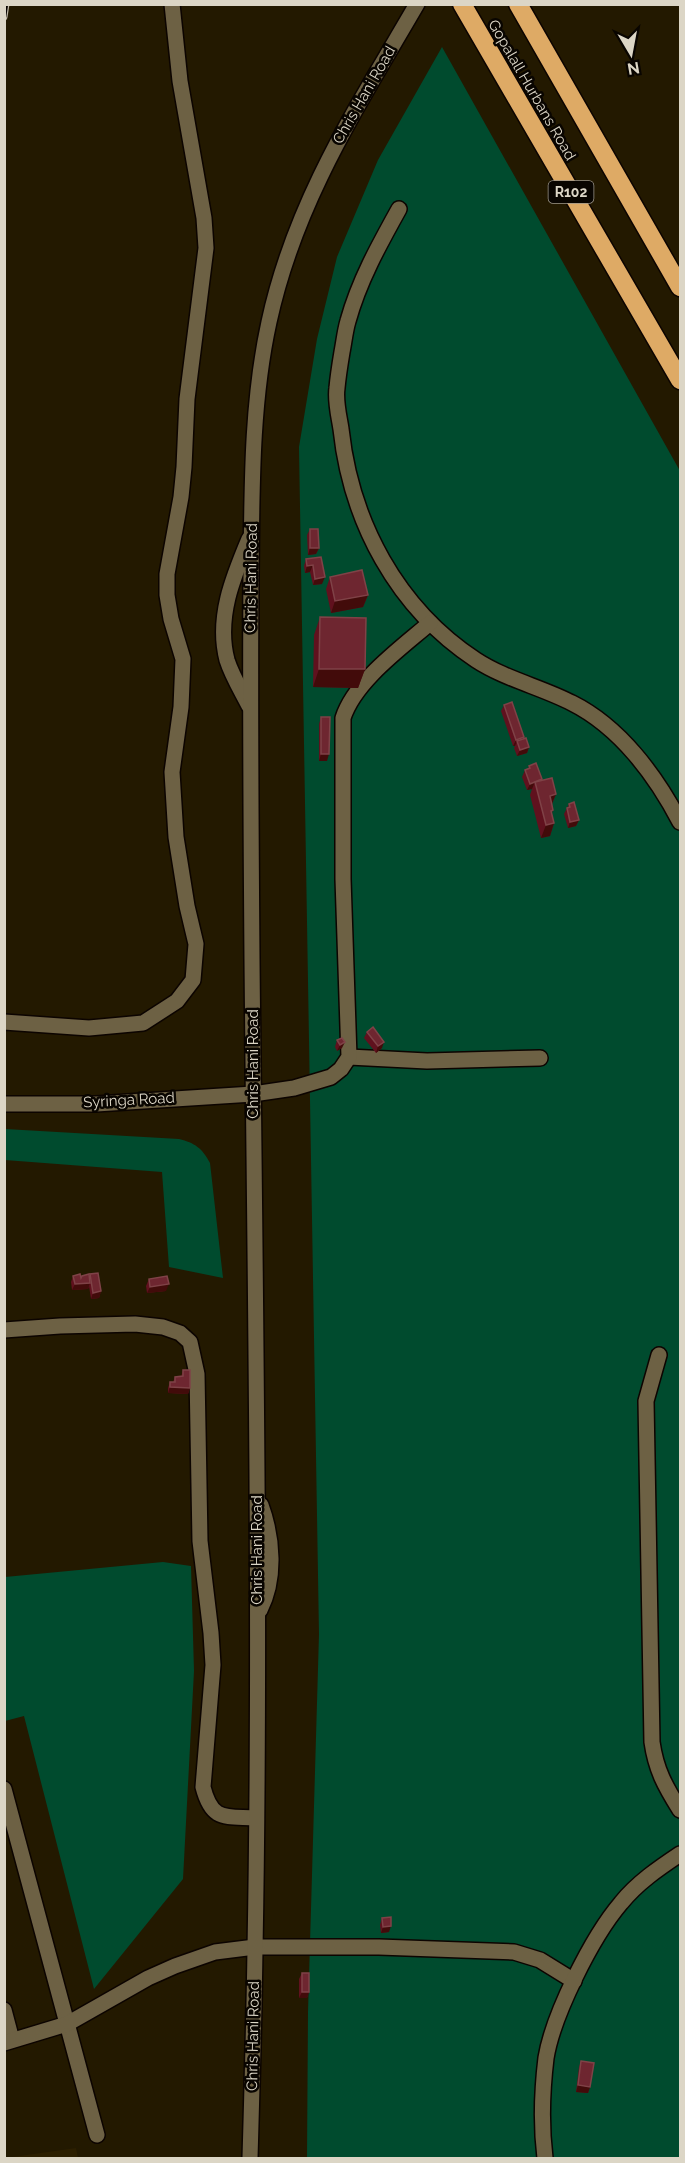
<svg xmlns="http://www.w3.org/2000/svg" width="685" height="2163" viewBox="0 0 685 2163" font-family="Raleway,sans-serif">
<rect width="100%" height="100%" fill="#231900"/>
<!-- built -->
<path fill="#2c1f00" d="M76,2148L78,2158H5Z"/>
<!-- green -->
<g fill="#004b2e">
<path d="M442,47L680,471V2158H307L308,2012L319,1634L299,447L317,339L337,257L378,160Z"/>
<path d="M5,1129L179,1139C195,1143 202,1148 210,1163L223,1278L169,1267L162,1172L5,1160Z"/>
<path d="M163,1562L191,1566L194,1671L183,1879L94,1989L24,1716L5,1721V1577Z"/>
</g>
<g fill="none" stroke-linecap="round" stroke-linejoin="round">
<!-- minor casing -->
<g stroke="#0c0400" stroke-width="18">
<g id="minor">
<path d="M399,209C379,245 359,281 348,321C345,331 344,342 342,352C340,364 338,376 337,388C335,401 339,416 341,429C351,522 397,608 476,660C505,679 541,687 572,703C620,727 656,776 680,822"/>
<path d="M249,539C233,577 216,618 227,660C232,676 242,692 249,706"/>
<path d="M4,1022L89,1028L143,1023L177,1001L193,980L196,944L187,906L176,837L172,772L181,707L183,659L171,619L167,595V574L181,497L184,467L187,399L206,248L204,218L180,81L172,4"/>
<path d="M349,1057L427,1061L540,1058"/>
<path d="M4,1104H96L253,1094L294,1088L331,1077L341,1069L349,1057L343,879V718C355,681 401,648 430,623"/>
<path d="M4,1330L60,1326L135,1324L163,1327L180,1333L190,1342L197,1374L200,1541L211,1633L213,1665L203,1787C212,1822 225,1816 256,1818"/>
<path d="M659,1355L646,1401L652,1742C656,1770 665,1786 680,1810"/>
<path d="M260,1610C276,1579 273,1538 261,1505"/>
<path d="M4,1789L97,2135"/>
<path d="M4,2010L12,2040"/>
<path d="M4,2043L67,2024L148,1978L175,1966L215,1952L255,1947H379L514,1952L540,1960L574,1981"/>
<path d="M250,2158C252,2089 254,2019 255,1949C261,1620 255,1289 252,959C251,831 250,702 251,574C252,490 251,404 269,322C295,202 356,109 417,4"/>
<path d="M545,2158C541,2126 542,2091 546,2058C553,2015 592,1937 621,1903C637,1883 659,1868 680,1854"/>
</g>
</g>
<!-- highway casing -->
<g stroke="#0c0400" stroke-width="21">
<g id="highway">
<path d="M462,4L680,380"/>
<path d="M518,4L680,287"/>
</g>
</g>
<!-- minor -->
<use href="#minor" stroke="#6d6144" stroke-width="15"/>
<!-- highway -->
<use href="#highway" stroke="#deaa65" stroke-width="18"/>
<!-- rail casing -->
<g stroke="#beb7a6" stroke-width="7">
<path id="rail" d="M4,17L6,4"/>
</g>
<!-- rail -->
<use href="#rail" stroke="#090500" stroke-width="4.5" stroke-dasharray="14" stroke-linecap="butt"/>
</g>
<!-- wall -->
<g fill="#60111e">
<path d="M310,529L319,548L316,554L308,555L307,535Z"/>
<path d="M321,557L322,584L313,585L310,572L305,573L304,566L306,559Z"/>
<path d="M330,577L368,595L363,607L331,613L326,589Z"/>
<path d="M320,617L365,669L358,688L313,687L314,635Z"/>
<path d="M504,705L524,737L523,739L529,747L527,753L517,756L514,748L515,746H513L501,711Z"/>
<path d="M321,717L327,761H319V724Z"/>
<path d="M529,766L556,794L552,804L553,810L552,813L554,823L550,836L541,838L530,795L532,789L527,790L522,777L525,770L528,769Z"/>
<path d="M569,804L579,820L576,826L568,828L564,814Z"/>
<path d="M367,1032L382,1048L376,1053L364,1038Z"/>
<path d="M337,1040L342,1048L337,1051L335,1047Z"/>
<path d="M90,1274L101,1291L99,1298L91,1299L89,1286L88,1289L72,1290L71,1282L73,1276L81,1278L89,1277Z"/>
<path d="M149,1279L166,1291L147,1293L146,1286Z"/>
<path d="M183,1370L190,1388L188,1394L168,1393V1388L170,1382H173L175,1377H181Z"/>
<path d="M382,1918L389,1932L381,1933L380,1925Z"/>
<path d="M302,1973L309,1992L307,1998H299V1979Z"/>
<path d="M581,2061L590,2087L588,2093L576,2092L579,2067Z"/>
</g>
<!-- shaded-wall -->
<g fill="#420b0a">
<path d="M310,548H319L316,554L308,555Z"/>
<path d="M313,565L310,572L305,573L307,566Z"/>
<path d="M325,577L322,584L313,585L315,579Z"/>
<path d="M368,595L363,607L331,613L335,601Z"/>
<path d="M319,669H365L358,688L313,687Z"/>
<path d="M524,737L522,743L517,741L515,746H513L516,740Z"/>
<path d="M529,747L527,753L517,756L520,750Z"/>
<path d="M321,754H329L327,761H319Z"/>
<path d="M542,779L540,786L535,782L532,789L527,790L530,784Z"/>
<path d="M556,794L551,806L550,796Z"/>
<path d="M579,820L576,826L568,828L570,822Z"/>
<path d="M554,823L550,836L541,838L546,825Z"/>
<path d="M345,1042L342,1048L337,1051L340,1045Z"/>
<path d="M384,1042L382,1048L376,1053L378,1046Z"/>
<path d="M90,1283L88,1289L72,1290L75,1284Z"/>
<path d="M169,1284L166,1291L147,1293L150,1287Z"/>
<path d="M101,1291L99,1298L91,1299L93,1293Z"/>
<path d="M170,1387L190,1388L188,1394L168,1393Z"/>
<path d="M391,1926L389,1932L381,1933L383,1927Z"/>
<path d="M302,1992H309L307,1998H299Z"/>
<path d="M578,2085L590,2087L588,2093L576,2092Z"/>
</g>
<!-- building -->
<g fill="#6e2630" stroke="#7f4247" stroke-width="1.5">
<path d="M310,529H318L319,548H310Z"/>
<path d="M321,557L325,577L315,579L313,565L307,566L306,559Z"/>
<path d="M362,570L368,595L335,601L330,577Z"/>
<path d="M320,617L366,618L365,669H319Z"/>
<path d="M512,702L524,737L516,740L504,705Z"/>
<path d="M321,717H330L329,754H321Z"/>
<path d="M526,738L529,747L520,750L517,741Z"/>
<path d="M536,763L542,779L530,784L525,770L530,768L529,766Z"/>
<path d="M552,778L556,794L550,796L553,810L551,811L554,823L546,825L535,782Z"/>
<path d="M574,802L579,820L570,822L567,808L570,807L569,804Z"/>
<path d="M373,1027L384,1042L378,1046L367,1032Z"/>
<path d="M342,1038L345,1042L340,1045L337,1040Z"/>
<path d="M98,1273L101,1291L93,1293L90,1274Z"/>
<path d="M80,1274L81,1278L82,1276L89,1274L90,1283L75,1284L73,1276Z"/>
<path d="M167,1276L169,1284L150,1287L149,1279Z"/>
<path d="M183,1370H190V1388L170,1387V1382H175V1377L183,1376Z"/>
<path d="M391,1917V1926L383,1927L382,1918Z"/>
<rect x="302" y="1973" width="7" height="19"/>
<path d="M581,2061L594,2063L590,2087L578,2085Z"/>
</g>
<g text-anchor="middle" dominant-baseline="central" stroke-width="5" stroke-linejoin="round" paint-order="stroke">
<!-- shield labels -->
<rect fill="#090500" stroke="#9d978b" stroke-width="1.5" x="548.5" y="181" width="45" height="22" rx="4.5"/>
<g font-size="14" font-weight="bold" fill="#dcd6c6">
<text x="571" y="192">R102</text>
</g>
<!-- street labels -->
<g font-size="15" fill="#dcd6c6" stroke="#090500">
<text transform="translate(532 90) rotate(60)">Gopalall Hurbans Road</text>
<text transform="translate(364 95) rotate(-60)">Chris Hani Road</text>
<text transform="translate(251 578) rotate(-89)">Chris Hani Road</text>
<text transform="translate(253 1064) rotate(-90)">Chris Hani Road</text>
<text transform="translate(129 1100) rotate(-3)">Syringa Road</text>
<text transform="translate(257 1550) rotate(-90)">Chris Hani Road</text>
<text transform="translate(253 2036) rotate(-89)">Chris Hani Road</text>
</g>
</g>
<!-- border -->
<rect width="685" height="2163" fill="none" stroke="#dcd6c6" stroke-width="12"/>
<!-- north arrow -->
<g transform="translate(631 54) rotate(170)" stroke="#090500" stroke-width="4.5" paint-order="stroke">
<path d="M0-4.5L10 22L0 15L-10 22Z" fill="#dcd6c6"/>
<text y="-9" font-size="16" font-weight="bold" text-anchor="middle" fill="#dcd6c6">N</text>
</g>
</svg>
